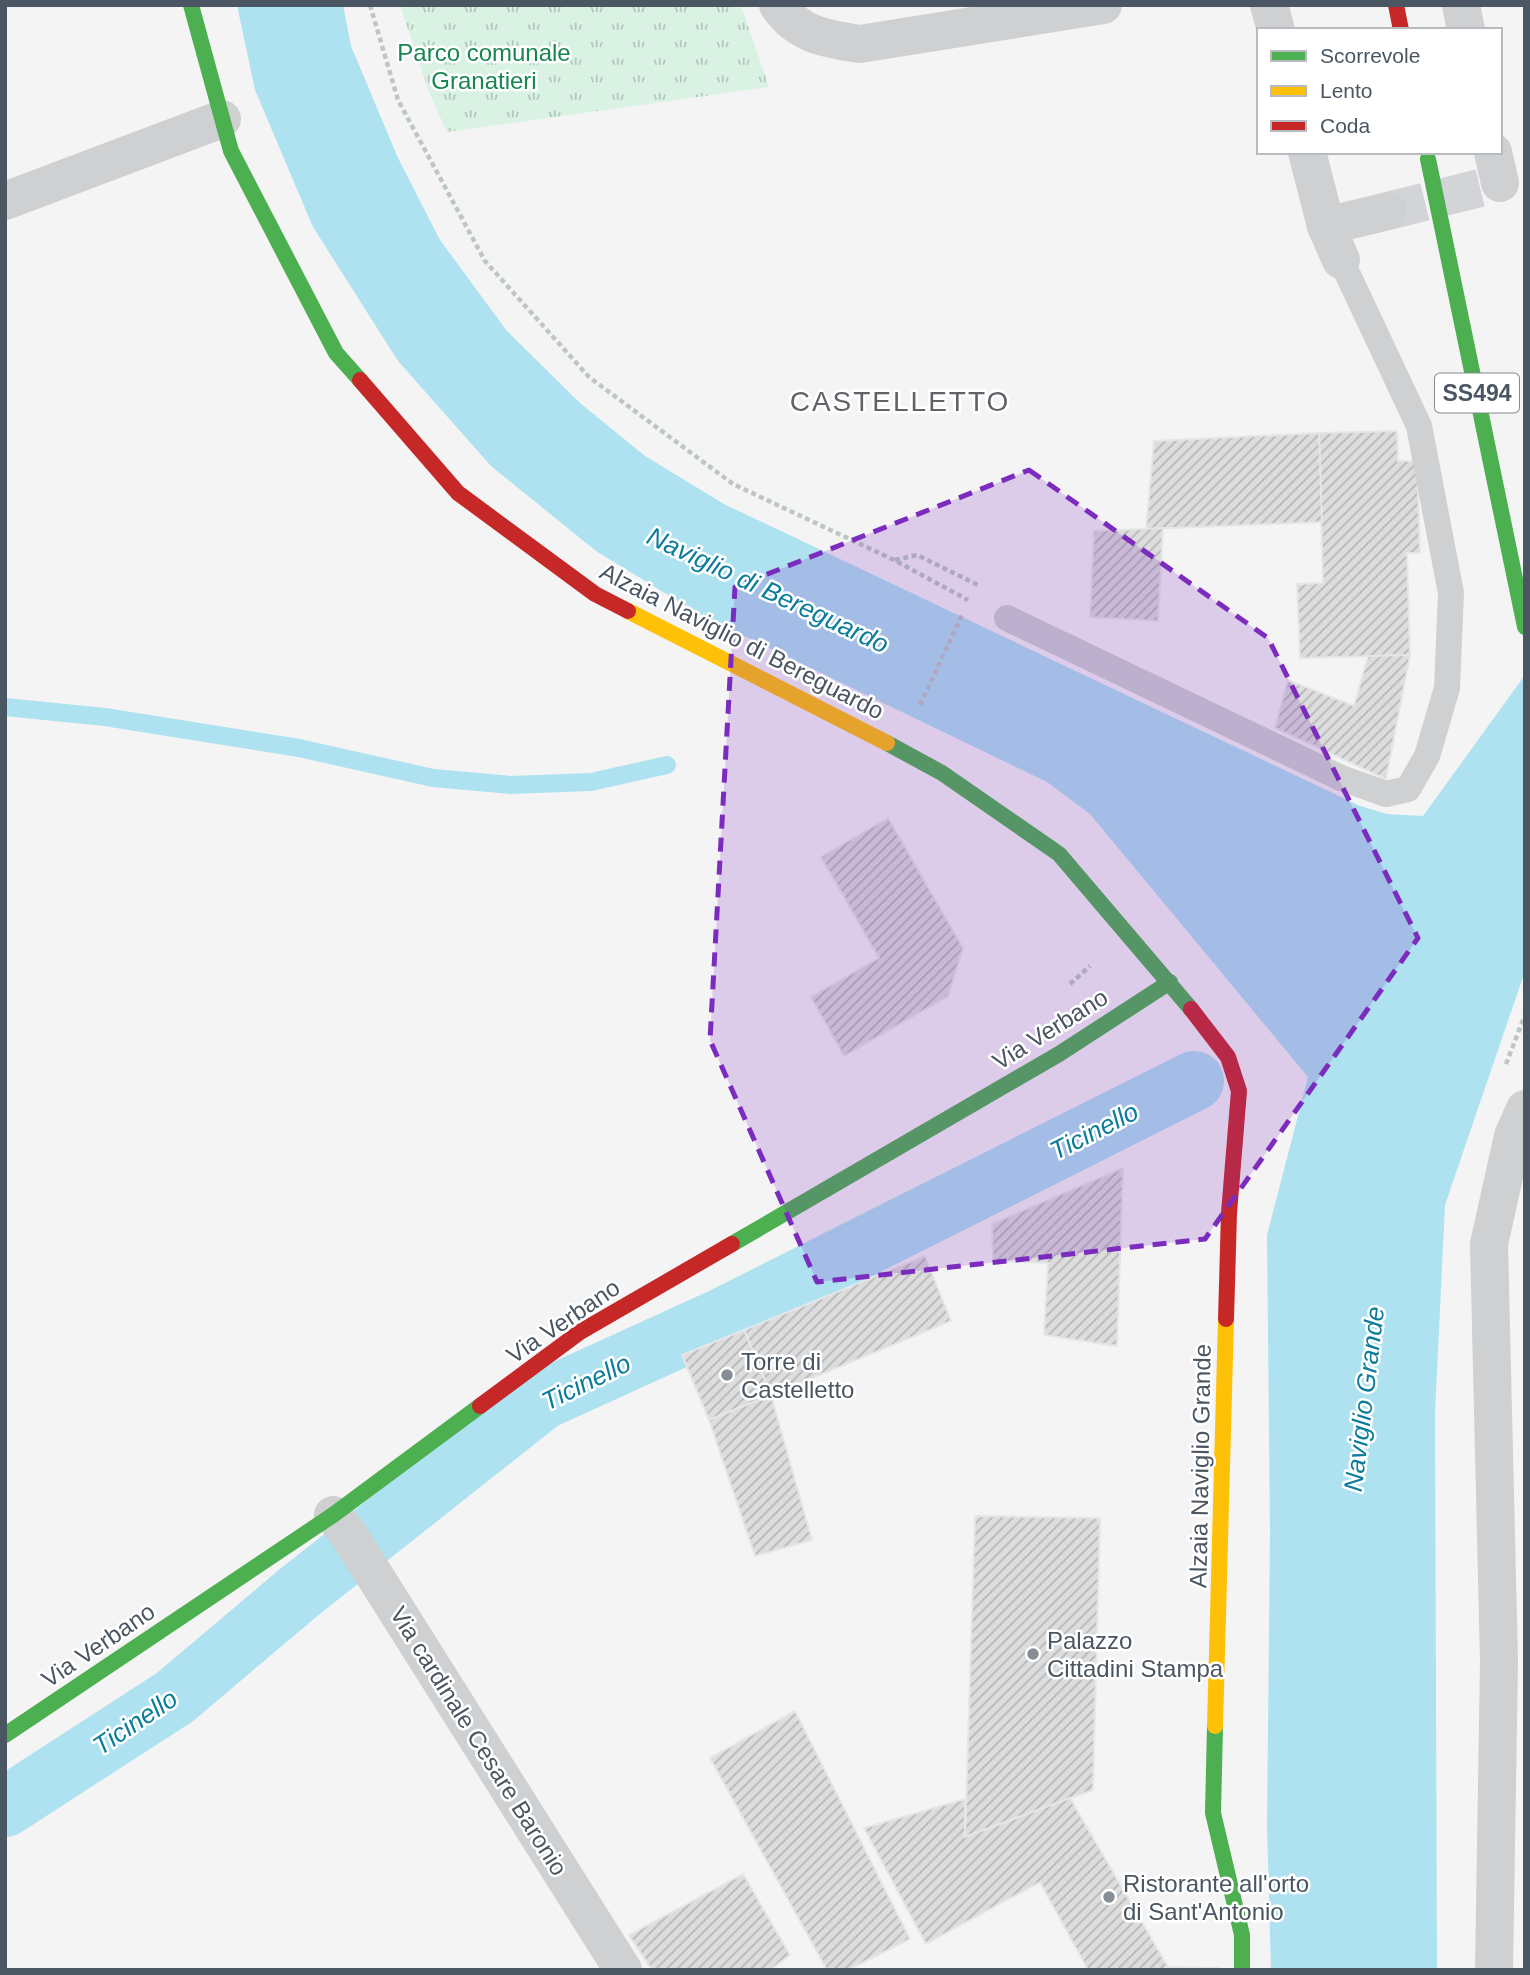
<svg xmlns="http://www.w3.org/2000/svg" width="1530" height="1975" viewBox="0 0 1530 1975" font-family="Helvetica,sans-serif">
<defs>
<pattern id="park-tufts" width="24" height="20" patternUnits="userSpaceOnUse" patternTransform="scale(1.75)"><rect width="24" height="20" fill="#d9f2e3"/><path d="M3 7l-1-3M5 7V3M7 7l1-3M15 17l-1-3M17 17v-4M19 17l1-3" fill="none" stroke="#b2c7bb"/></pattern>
<pattern id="building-hatch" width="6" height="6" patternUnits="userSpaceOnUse" patternTransform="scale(1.75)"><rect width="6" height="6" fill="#ddddde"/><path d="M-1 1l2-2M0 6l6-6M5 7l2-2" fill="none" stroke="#b5b6b7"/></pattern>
</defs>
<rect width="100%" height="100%" fill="#f4f4f4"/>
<!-- park -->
<path fill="url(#park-tufts)" d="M400,5H741L769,87L447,132L429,92Z"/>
<!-- water -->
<path fill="#aee2f0" d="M237,5H343L351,46L398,158L440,240L507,331L580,403L645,456L724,504L1360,806L1387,814L1423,816L1525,675V971L1445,1205L1435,1413L1437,1970H1271L1267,1827L1270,1532L1267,1235L1308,1077L1090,814L1047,782L699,614L596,551L491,466L398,361L313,227L255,90Z"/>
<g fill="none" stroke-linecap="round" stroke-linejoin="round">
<!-- stream -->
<path stroke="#aee2f0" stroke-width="18" d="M5,707L105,717L299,748L433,778L511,785L591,782L667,765"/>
<!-- canal -->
<path stroke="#aee2f0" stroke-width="60" d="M5,1807L175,1697L298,1593L542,1400L722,1318L1194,1081"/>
</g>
<!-- building -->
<g fill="url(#building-hatch)" stroke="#e5e6e7" stroke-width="2">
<path d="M1397,431L1398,461H1417L1420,553H1407L1410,655L1300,658L1297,584L1323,583L1319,433Z"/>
<path d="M1319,433L1322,522L1146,529L1154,441Z"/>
<path d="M1163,528L1158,621L1090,617L1094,531Z"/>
<path d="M1410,655L1386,779L1275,728L1288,680L1354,706L1368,656Z"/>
<path d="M888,818L963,948L948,996L844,1056L811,997L879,958L821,857Z"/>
<path d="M1123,1168L1117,1346L1044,1335L1048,1263L993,1261L992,1224Z"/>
<path d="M925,1256L951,1321L771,1395L744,1330Z"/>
<path d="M744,1330L771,1395L709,1420L682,1355Z"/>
<path d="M771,1395L812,1540L755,1556L709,1420Z"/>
<path d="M975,1516L1100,1518L1093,1790L965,1837Z"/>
<path d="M795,1711L910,1939L848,1970H827L710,1758Z"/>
<path d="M1070,1798L1168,1967L1162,1970H1088L1040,1882L926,1944L864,1828L965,1799V1837Z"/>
<path d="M743,1874L790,1955L770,1970H652L629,1935Z"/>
<path d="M1168,1967L1219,1968V1970H1167Z"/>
</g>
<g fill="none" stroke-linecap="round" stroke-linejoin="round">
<!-- street-tunnel -->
<path stroke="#d2d4d7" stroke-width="38" stroke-dasharray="38 19" stroke-linecap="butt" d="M1388,211L1500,183"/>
<!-- path -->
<g stroke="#bcc7c4" stroke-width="4.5" stroke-dasharray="5 3.5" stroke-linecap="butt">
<path d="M370,5L398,100L485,261L589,377L733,484L894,560L968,600"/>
<path d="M895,560L917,555L980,586"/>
<path d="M920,705L962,615"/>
<path d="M1070,984L1090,966"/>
<path d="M1506,1064L1525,1015"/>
</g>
<!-- lane -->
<path stroke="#ced0d2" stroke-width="26" d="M1007,618L1341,778L1386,794L1408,789L1427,756L1447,688L1451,593L1419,426L1341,260"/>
<!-- street -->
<g stroke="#ced0d2" stroke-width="38">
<path d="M778,5C798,35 826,39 860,44L1103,5"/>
<path d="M1269,5L1276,30"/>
<path d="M1461,5L1466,30"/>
<path d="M1307,152L1326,226L1341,260"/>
<path d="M1493,152L1500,183"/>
<path d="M5,201L222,119"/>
<path d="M1326,226L1388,211"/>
<path d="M333,1515L349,1535L623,1970"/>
<path d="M1494,1970L1499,1661L1489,1244L1513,1136L1525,1109"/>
</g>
<!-- fast -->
<g stroke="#4caf50" stroke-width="16">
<path d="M191,5L231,151L336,353L360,380"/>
<path d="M887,743L942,773L1059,854L1191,1009"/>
<path d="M732,1244L1059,1054L1170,982"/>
<path d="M1215,1726L1213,1813L1242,1935V1970"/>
<path d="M5,1735L333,1515L480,1406"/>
</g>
<!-- slow -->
<g stroke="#ffc107" stroke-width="16">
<path d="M628,611L887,743"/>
<path d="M1215,1726L1226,1319"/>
</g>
<!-- jam -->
<g stroke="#c62828" stroke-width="16">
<path d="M1396,5L1401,30"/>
<path d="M360,380L458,493L595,594L628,611"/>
<path d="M1191,1009L1228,1057L1239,1091L1229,1213L1226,1319"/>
<path d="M480,1406L580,1332L732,1244"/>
</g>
<!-- fast-bridge -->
<path stroke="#4caf50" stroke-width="16" d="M1428,159L1525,627"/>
</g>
<!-- marked area -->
<path fill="#7b2cbf" fill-opacity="0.2" stroke="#7b2cbf" stroke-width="5" stroke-dasharray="14 9" stroke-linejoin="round" d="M1029,470L1268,638L1418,938L1205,1239L817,1282L710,1040L735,587Z"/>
<!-- markers -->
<g fill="#868d94" stroke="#fff" stroke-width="2.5">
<circle cx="727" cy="1375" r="7"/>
<circle cx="1033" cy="1654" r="7"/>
<circle cx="1109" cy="1897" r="7"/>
</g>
<g text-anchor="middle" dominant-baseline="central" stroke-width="5" stroke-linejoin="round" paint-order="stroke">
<!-- shield labels -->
<rect fill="#fff" stroke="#808990" stroke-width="2" x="1435" y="373.5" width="84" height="39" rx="5"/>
<g font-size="23" font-weight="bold" fill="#4a5661">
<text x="1477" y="393">SS494</text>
</g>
<!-- park labels -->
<g font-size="24" fill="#17864f" stroke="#fff">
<text x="484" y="52">Parco comunale<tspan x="484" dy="28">Granatieri</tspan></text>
</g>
<!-- street labels -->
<g font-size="24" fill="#4a5661" stroke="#fff">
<text transform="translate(742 641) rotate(27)">Alzaia Naviglio di Bereguardo</text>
<text transform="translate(1050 1029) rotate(-32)">Via Verbano</text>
<text transform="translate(563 1321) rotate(-34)">Via Verbano</text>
<text transform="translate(1200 1466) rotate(-89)">Alzaia Naviglio Grande</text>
<text transform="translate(98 1645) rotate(-34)">Via Verbano</text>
<text transform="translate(479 1741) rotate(58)">Via cardinale Cesare Baronio</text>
</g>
<!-- poi labels -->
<g font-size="24" fill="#4a5661" stroke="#fff" text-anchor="start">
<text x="741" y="1361">Torre di<tspan x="741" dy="28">Castelletto</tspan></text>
<text x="1047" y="1640">Palazzo<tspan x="1047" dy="28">Cittadini Stampa</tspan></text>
<text x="1123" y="1883">Ristorante all'orto<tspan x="1123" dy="28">di Sant'Antonio</tspan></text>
</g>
<!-- water labels -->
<g font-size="26" font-style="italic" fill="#0c7c9b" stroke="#fff">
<text transform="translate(768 590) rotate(25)">Naviglio di Bereguardo</text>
<text transform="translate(1094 1131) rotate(-27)">Ticinello</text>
<text transform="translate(586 1382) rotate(-26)">Ticinello</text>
<text transform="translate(1364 1399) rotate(-83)">Naviglio Grande</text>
<text transform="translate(135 1722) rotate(-34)">Ticinello</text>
</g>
<!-- quarter labels -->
<g font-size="28" letter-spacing="2" fill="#5f6368" stroke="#fff">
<text x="900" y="401">CASTELLETTO</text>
</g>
</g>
<!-- border -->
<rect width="1530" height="1975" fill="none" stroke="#4a5661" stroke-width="14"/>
<!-- legend -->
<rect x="1257" y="28" width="245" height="126" fill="#ffffff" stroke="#b7bbc0" stroke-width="2"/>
<rect x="1271" y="51" width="35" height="10" fill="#4caf50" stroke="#b7bbc0" stroke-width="2"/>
<text x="1320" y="63" font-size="21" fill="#4a5661">Scorrevole</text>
<rect x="1271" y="86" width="35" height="10" fill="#ffc107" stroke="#b7bbc0" stroke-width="2"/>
<text x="1320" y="98" font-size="21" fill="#4a5661">Lento</text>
<rect x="1271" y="121" width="35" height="10" fill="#c62828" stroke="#b7bbc0" stroke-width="2"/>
<text x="1320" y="133" font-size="21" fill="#4a5661">Coda</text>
</svg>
